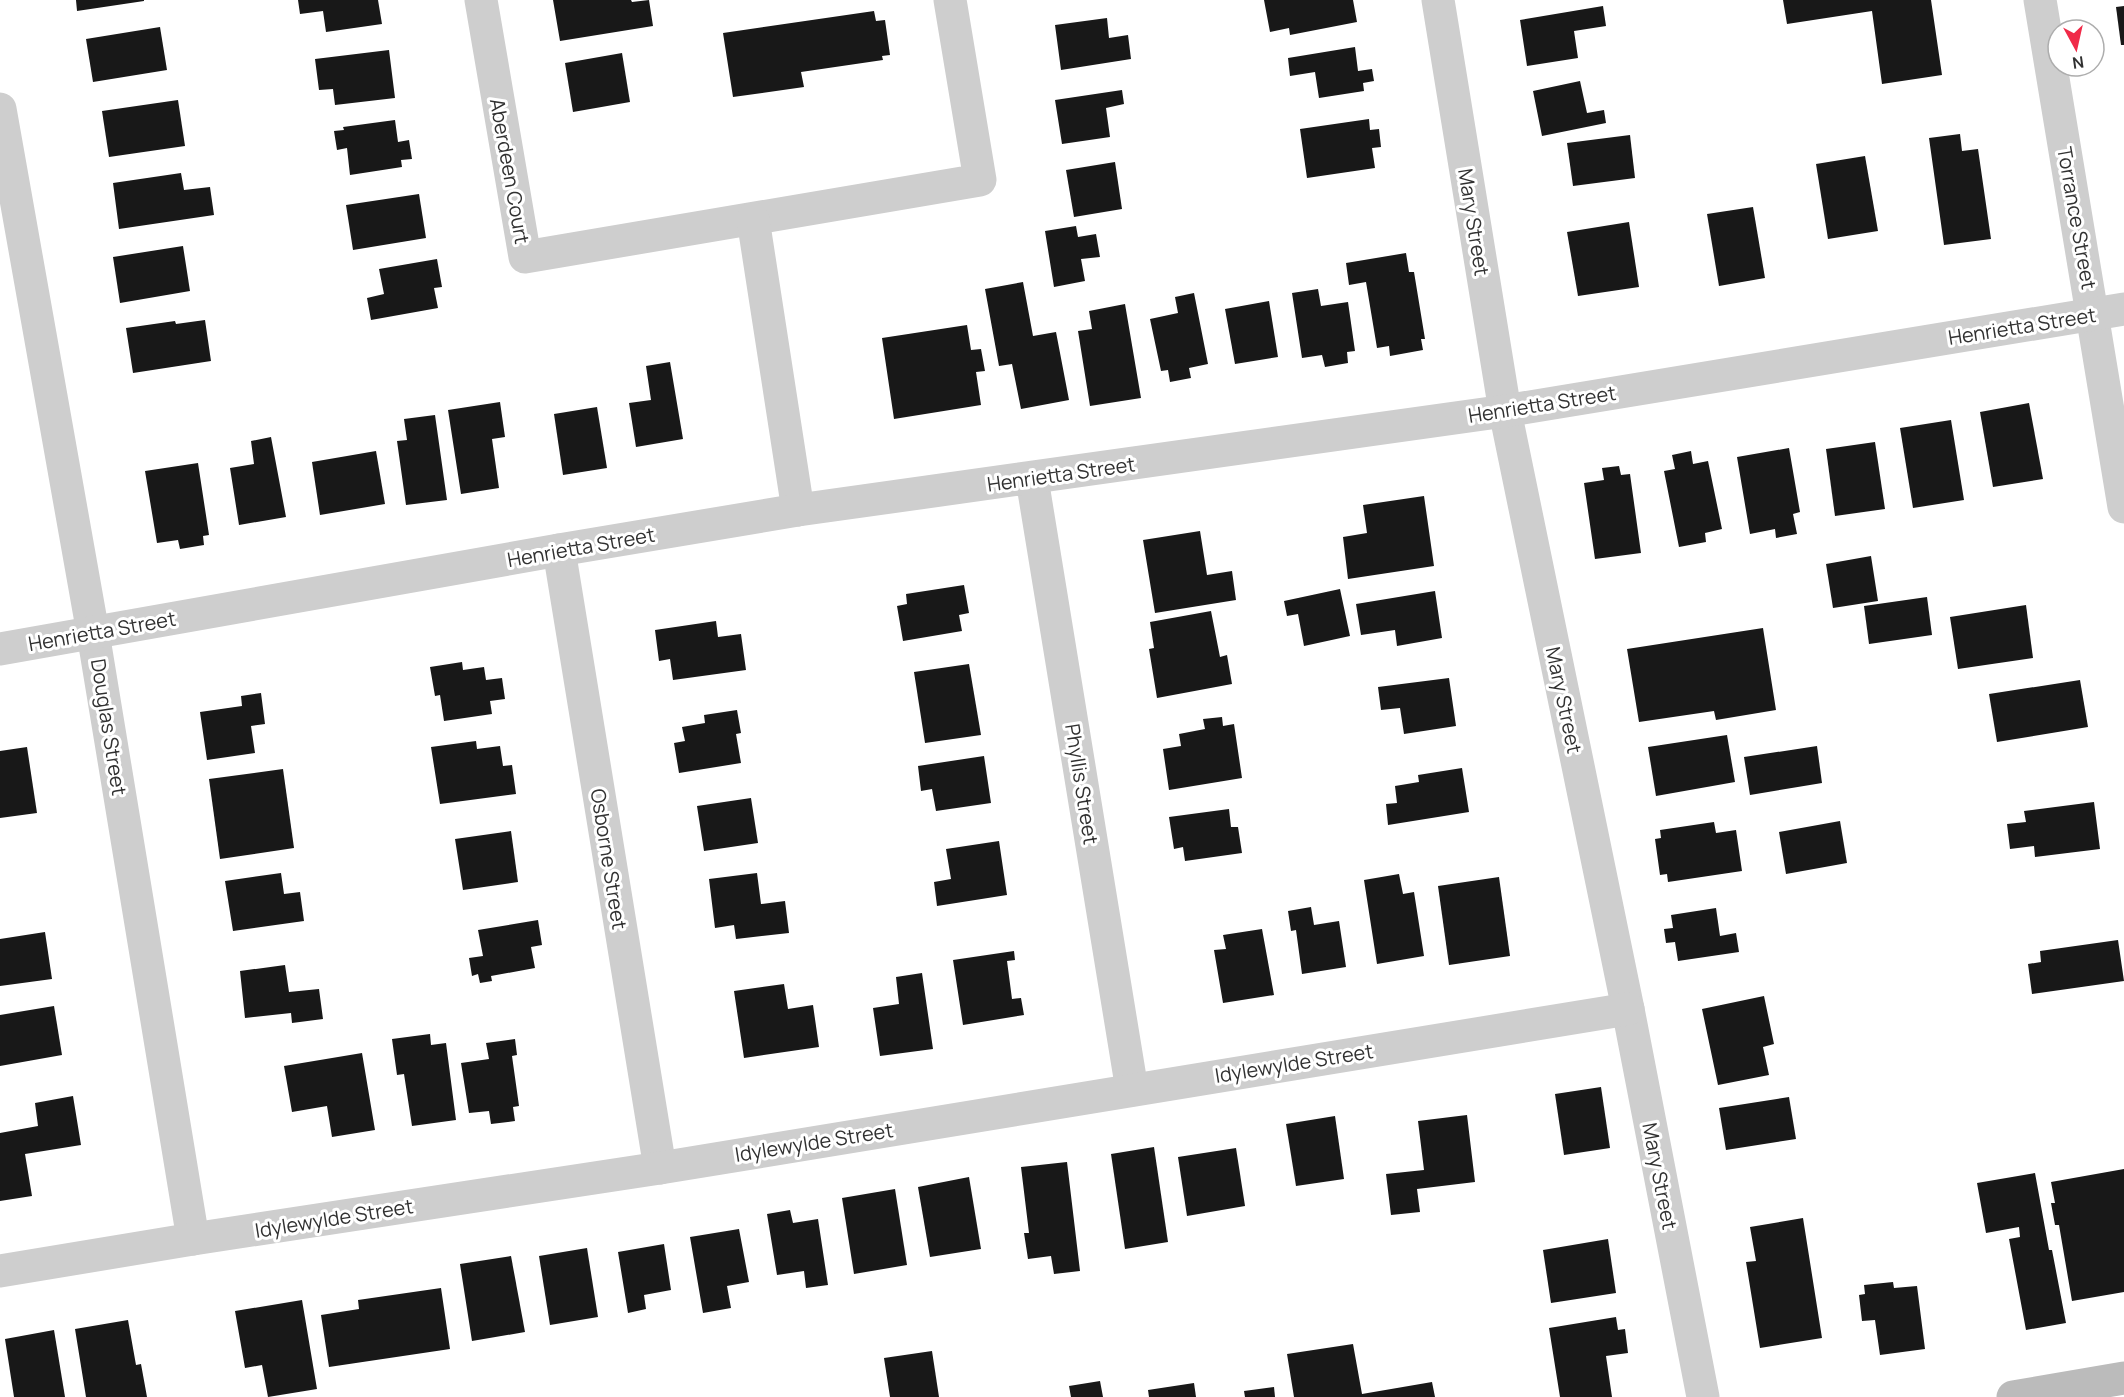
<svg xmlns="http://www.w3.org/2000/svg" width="2124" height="1397" viewBox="0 0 2124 1397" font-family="Manrope,sans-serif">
<rect width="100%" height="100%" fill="#fff"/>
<!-- building -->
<g fill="#181818">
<path d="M76,0H144V1L77,11Z"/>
<path d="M298,0H378L382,24L326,32L323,11L300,14Z"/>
<path d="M553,0H631L632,2L649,0L653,26L560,41Z"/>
<path d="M1264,0H1353L1357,22L1290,35L1289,28L1270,32Z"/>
<path d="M1783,0H1931L1942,75L1882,84L1872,11L1787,24Z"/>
<path d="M1603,6L1606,26L1574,31L1578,58L1527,66L1520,20Z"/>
<path d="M2124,6V45H2121L2116,7Z"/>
<path d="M874,11L876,21L885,20L890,55L882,56L883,60L801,72L804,87L733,97L723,33Z"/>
<path d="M1107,18L1109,38L1128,35L1131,59L1061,70L1055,25Z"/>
<path d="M160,27L167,70L93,82L86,39Z"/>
<path d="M1355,47L1358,71L1372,69L1374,81L1363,83L1364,91L1319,98L1315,72L1290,76L1288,58Z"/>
<path d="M389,50L395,98L335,105L333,89L319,90L315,59Z"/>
<path d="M622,53L630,102L573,112L565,63Z"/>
<path d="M1580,81L1587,113L1604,110L1606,123L1542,136L1533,91Z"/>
<path d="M1122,90L1124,104L1106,108L1110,137L1062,144L1055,100Z"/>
<path d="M178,100L185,146L109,157L102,111Z"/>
<path d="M1369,119L1370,130L1379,129L1381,147L1372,148L1375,168L1307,178L1300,129Z"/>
<path d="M395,120L398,142L409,140L412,159L401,160L402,167L350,175L347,148L337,150L334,131L344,130L343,127Z"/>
<path d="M1960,134L1962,151L1978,149L1991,239L1944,245L1929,138Z"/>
<path d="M1630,135L1635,178L1573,186L1567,143Z"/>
<path d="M1865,156L1878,231L1828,239L1816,164Z"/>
<path d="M1115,162L1122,209L1074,217L1066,170Z"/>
<path d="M181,173L184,190L210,187L214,215L119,229L113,183Z"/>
<path d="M419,194L426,238L353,250L346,205Z"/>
<path d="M1753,207L1765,278L1719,286L1707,214Z"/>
<path d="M1629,222L1639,287L1578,296L1567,232Z"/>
<path d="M1076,226L1078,237L1096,234L1100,257L1081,259L1085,281L1054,287L1045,231Z"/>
<path d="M183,246L190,291L120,303L113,257Z"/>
<path d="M1406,253L1409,272H1414L1425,339H1421L1423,350L1390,356L1389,346L1377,348L1366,282L1349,285L1346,263Z"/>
<path d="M437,259L442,287L434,288L438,308L371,320L367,298L384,294L379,269Z"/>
<path d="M1023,282L1033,336L1056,332L1069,400L1021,409L1012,364L999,366L985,289Z"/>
<path d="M1318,289L1321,306L1348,302L1355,351L1347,352L1348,363L1325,367L1322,355L1302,358L1292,293Z"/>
<path d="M1194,293L1208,364L1189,368L1191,378L1170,382L1168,370L1161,371L1150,319L1178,313L1175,297Z"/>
<path d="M1269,301L1278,357L1235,364L1225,309Z"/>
<path d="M1125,304L1141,398L1090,406L1078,331L1092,329L1089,311Z"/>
<path d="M205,320L211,361L133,373L126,328L175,321L176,324Z"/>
<path d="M967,325L971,350L981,349L985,371L976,372L981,405L894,419L882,338Z"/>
<path d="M670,362L683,439L636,447L629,403L651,400L646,366Z"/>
<path d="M500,402L505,437L492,439L499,488L461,494L448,410Z"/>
<path d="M2029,403L2043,479L1993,487L1980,412Z"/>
<path d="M597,407L607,468L563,475L554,414Z"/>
<path d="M435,415L447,500L406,505L397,441L407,440L404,419Z"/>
<path d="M1951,420L1964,500L1913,508L1900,428Z"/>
<path d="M271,437L286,517L239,525L230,468L254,464L251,441Z"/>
<path d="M1875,442L1885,509L1835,516L1826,449Z"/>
<path d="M1789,448L1800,512L1793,514L1797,534L1776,538L1775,529L1750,534L1737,457Z"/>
<path d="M376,451L385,504L320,515L312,462Z"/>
<path d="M1691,451L1693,464L1708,461L1722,529L1705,533L1706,542L1679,547L1664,471L1675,469L1672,455Z"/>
<path d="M198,463L209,535L203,536L204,545L180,549L178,540L157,543L145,471Z"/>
<path d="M1619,466L1621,475L1630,474L1641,553L1595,559L1584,483L1604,480L1602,468Z"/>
<path d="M1424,496L1434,566L1348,579L1343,537L1367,533L1363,505Z"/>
<path d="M1200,531L1207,575L1232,571L1236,600L1155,613L1143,540Z"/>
<path d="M1871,556L1878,601L1833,608L1826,564Z"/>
<path d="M964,585L969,613L959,615L962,631L903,641L897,606L907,604L906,594Z"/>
<path d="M1340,589L1350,636L1304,646L1298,614L1287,616L1284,601Z"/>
<path d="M1435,591L1442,638L1397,646L1395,630L1361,635L1356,604Z"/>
<path d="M1927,597L1932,635L1869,644L1864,606Z"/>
<path d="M2026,605L2033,658L1958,669L1950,617Z"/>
<path d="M1211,611L1220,657L1227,655L1232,684L1157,698L1149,649L1154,648L1150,622Z"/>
<path d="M716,621L718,637L741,634L746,670L673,680L670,659L659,661L655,630Z"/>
<path d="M1763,628L1776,710L1716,720L1714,711L1639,722L1627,649Z"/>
<path d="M462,662L463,670L484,667L486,680L502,678L505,699L490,701L492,714L444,721L440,695L435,696L430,667Z"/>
<path d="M969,664L981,735L925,743L914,672Z"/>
<path d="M1449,678L1456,726L1404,734L1400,708L1381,710L1378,687Z"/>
<path d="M2080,680L2088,727L1997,742L1989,694Z"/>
<path d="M261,693L265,724L251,726L255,753L207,760L200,712L242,706L241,696Z"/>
<path d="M737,710L741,733L736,734L741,763L679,773L674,743L685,741L682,727L705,723L704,715Z"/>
<path d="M1222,717L1223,726L1234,724L1242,778L1169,790L1163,749L1181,746L1179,734L1205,729L1203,719Z"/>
<path d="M1727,735L1735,782L1656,796L1648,747Z"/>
<path d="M476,741L477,749L500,746L503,766L512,765L516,794L440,804L431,747Z"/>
<path d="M1817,746L1822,783L1750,795L1744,757Z"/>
<path d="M27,747L37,813L0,818V751Z"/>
<path d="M984,756L991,803L936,811L932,789L921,791L918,766Z"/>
<path d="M1462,768L1469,812L1388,825L1386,804L1397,803L1395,786L1419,782L1418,775Z"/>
<path d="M283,769L294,848L220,859L209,779Z"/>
<path d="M751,798L758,843L704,851L697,806Z"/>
<path d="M2094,802L2100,849L2035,857L2034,846L2010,849L2007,824L2026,822L2024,811Z"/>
<path d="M1229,809L1231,827H1238L1242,853L1185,861L1183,847L1174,849L1169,817Z"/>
<path d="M1840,821L1847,863L1786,874L1779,832Z"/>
<path d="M1714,822L1716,833L1736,830L1742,871L1668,882L1667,874L1660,875L1655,839L1661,838L1660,830Z"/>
<path d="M511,831L518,882L463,890L455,839Z"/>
<path d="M999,841L1007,895L937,906L934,882L951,879L946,849Z"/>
<path d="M281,873L284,894L300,892L304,921L233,931L225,881Z"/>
<path d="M757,873L761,904L785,901L789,933L736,939L734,925L715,928L709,879Z"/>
<path d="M1399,874L1403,894L1414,892L1424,956L1377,964L1364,880Z"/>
<path d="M1499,877L1510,956L1449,965L1438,886Z"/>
<path d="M1311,907L1314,925L1339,921L1346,967L1302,974L1296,930L1291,931L1288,911Z"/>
<path d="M1716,908L1720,936L1736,933L1739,952L1678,961L1675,942L1666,943L1664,929L1673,928L1671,915Z"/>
<path d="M538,920L542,945L531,947L535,968L491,976L492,981L480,983L478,974L472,976L469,958L483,956L478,930Z"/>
<path d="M1262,929L1274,995L1223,1003L1214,950L1226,949L1223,935Z"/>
<path d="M45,932L52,979L0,986V939Z"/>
<path d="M2118,940L2124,981L2032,994L2028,964L2041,962L2040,951Z"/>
<path d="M1014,951L1015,960L1007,961L1012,999L1021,998L1024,1015L963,1025L953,960Z"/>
<path d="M285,965L289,992L319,989L323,1019L292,1023L291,1013L245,1018L240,971Z"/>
<path d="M922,973L933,1049L880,1056L873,1008L899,1004L896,977Z"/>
<path d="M784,984L788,1009L813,1005L819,1047L744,1058L734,991Z"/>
<path d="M1764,996L1774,1044L1763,1047L1769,1075L1718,1085L1702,1009Z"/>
<path d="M54,1006L62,1055L0,1066V1015Z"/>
<path d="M430,1034L431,1045L446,1043L456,1120L412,1126L404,1074L397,1075L392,1039Z"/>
<path d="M515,1039L517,1055L512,1056L519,1106L513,1107L515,1121L491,1124L489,1111L469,1113L461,1063L489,1059L486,1043Z"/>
<path d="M362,1053L375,1130L332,1137L327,1106L292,1112L284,1066Z"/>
<path d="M1601,1087L1610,1148L1564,1155L1555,1094Z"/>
<path d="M73,1096L81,1145L25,1154L32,1196L0,1201V1133L38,1126L35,1103Z"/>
<path d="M1789,1097L1796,1139L1726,1150L1719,1108Z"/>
<path d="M1467,1115L1475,1182L1417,1189L1420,1212L1391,1215L1386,1174L1424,1170L1418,1121Z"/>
<path d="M1335,1116L1344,1179L1296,1186L1286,1124Z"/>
<path d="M1154,1147L1168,1242L1125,1249L1111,1154Z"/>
<path d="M1236,1148L1245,1206L1187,1216L1178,1157Z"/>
<path d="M1067,1162L1080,1271L1054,1274L1051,1256L1028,1259L1024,1233H1029L1021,1167Z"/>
<path d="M2124,1169V1292L2072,1301L2059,1225H2055L2051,1203H2055L2051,1182Z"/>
<path d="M2035,1173L2049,1250H2052L2066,1323L2026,1330L2009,1239L2020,1237L2019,1227L1986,1233L1977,1183Z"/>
<path d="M969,1177L981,1249L930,1257L918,1187Z"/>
<path d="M895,1189L907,1265L854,1274L842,1198Z"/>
<path d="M790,1210L793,1223L818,1219L828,1285L806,1288L804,1271L777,1275L767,1214Z"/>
<path d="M1803,1218L1822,1338L1760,1348L1746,1262L1756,1261L1750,1227Z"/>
<path d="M739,1229L749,1282L727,1286L731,1308L703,1313L690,1237Z"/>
<path d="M1608,1239L1616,1293L1551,1303L1543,1250Z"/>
<path d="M664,1244L671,1290L644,1295L646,1309L628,1313L618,1252Z"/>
<path d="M587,1248L598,1317L550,1325L539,1256Z"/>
<path d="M511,1256L525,1332L472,1341L460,1264Z"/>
<path d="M1893,1282L1894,1288L1917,1286L1925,1349L1880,1355L1875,1320L1862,1321L1859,1295L1865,1294L1864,1285Z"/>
<path d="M441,1288L450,1349L329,1367L321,1315L359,1309L358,1300Z"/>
<path d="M302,1300L317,1389L268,1397L262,1365L245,1368L235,1311Z"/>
<path d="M1616,1317L1618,1330L1625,1329L1628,1353L1606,1356L1612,1397H1560L1549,1328Z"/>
<path d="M128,1320L136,1365L141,1364L147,1397H86L75,1329Z"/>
<path d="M54,1330L65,1397H14L5,1339Z"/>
<path d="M1353,1344L1362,1394L1432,1382L1435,1397H1294L1287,1354Z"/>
<path d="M932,1351L939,1397H890L884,1358Z"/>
<path d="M1100,1381L1103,1397H1071L1069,1386Z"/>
<path d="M1194,1383L1196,1397H1149L1148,1390Z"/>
<path d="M1274,1387L1275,1397H1245L1244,1391Z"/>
</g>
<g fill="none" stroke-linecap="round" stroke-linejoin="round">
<!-- minor -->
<g stroke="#cecece" stroke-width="33">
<path d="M481,0L525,257L980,180L950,0"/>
<path d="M1438,0L1505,411L1628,1009L1703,1397"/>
<path d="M2040,0L2124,507"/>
<path d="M0,109L93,633L193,1239"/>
<path d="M753,219L798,510"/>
<path d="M1032,479L1132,1090"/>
<path d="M559,550L660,1168"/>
<path d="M0,649L559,550L798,510L1505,411L2124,309"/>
<path d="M0,1271L193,1239L660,1168L1628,1009"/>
</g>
<!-- secondary -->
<path stroke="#bbb" stroke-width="33" d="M2013,1397L2124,1378"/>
</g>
<g text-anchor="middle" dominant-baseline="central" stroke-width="6" stroke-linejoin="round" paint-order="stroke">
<!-- street labels -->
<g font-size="20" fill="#313131" stroke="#fff">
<text transform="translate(510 171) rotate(80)">Aberdeen Court</text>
<text transform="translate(2077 218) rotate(80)">Torrance Street</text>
<text transform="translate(1474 222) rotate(81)">Mary Street</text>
<text transform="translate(2022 326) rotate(-9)">Henrietta Street</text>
<text transform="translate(1542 404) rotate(-9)">Henrietta Street</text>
<text transform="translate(1061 474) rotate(-8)">Henrietta Street</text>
<text transform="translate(581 547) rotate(-10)">Henrietta Street</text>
<text transform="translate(102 631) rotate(-10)">Henrietta Street</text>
<text transform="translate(1564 700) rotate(78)">Mary Street</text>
<text transform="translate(109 727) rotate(81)">Douglas Street</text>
<text transform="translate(1082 784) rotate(81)">Phyllis Street</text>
<text transform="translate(609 859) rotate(81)">Osborne Street</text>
<text transform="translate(1294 1063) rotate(-9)">Idylewylde Street</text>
<text transform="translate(814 1142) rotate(-9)">Idylewylde Street</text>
<text transform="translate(1660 1176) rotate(79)">Mary Street</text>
<text transform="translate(334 1218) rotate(-9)">Idylewylde Street</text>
</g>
</g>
<!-- north arrow -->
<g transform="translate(2076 48) rotate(172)"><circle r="28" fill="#ffffff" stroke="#adadad" stroke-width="1.5"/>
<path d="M0-4.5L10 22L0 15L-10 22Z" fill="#f02a48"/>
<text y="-9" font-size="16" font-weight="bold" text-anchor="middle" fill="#313131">N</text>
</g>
</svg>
